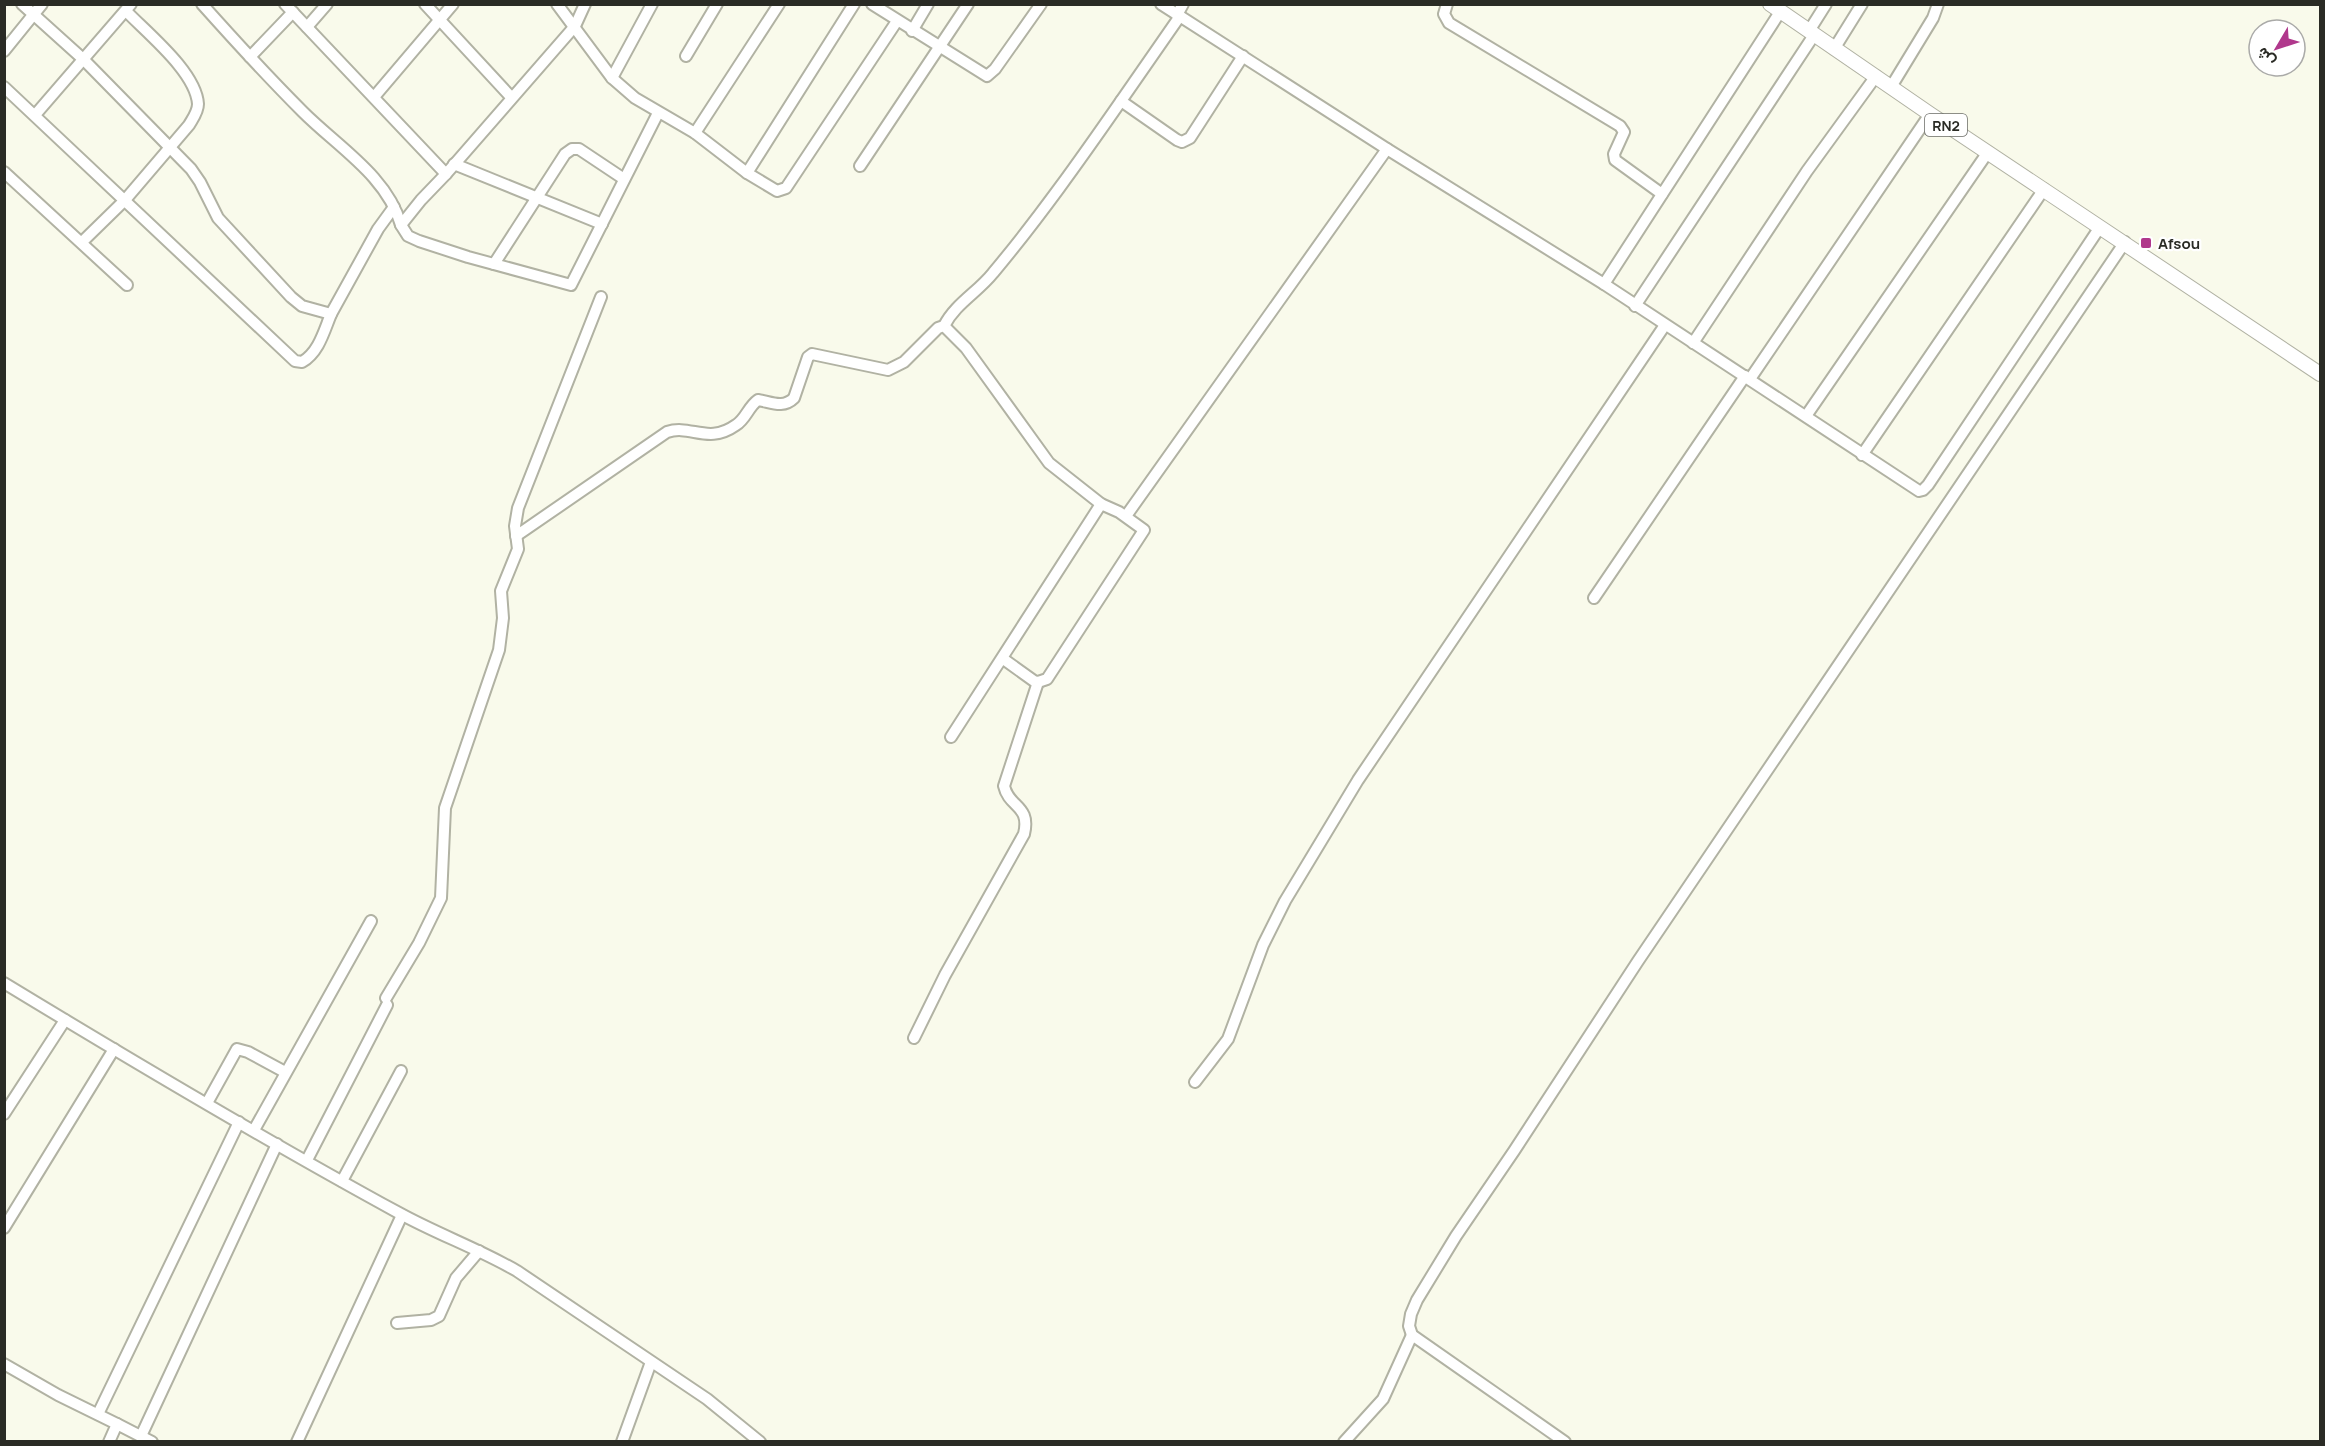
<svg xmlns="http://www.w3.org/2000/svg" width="2325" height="1446" viewBox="0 0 2325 1446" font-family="Manrope,Vazirmatn,sans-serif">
<rect width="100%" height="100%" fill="#f9faeb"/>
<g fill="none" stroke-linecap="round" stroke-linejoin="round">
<!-- minor casing -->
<g stroke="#b1b2a3" stroke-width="14">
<g id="minor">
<path d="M22,4L83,59L191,169L200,182L218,218L291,297L302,306L331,314L378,229L394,207"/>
<path d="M202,4C235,41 268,77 303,112C338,147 387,176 401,225"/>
<path d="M285,4L446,174L575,26L585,4"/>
<path d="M425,4L511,97"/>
<path d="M557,4L612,78L635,98L695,133L747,173L777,191L786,188L897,21"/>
<path d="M872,4L987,76L995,69L1041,4"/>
<path d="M1161,4L1387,149L1604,284L1919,491L1923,490L1928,485L2100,227"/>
<path d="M1447,4L1444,14L1449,23L1620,126L1624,132L1614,154L1615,160L1662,194"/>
<path d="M1177,15L1183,4"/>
<path d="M1180,16L1121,101L1177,140L1182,142L1190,138L1243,56"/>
<path d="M307,27L327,4"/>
<path d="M912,31L928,4"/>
<path d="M1809,31L1826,4"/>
<path d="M1834,49L1862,4"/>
<path d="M4,51L42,4"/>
<path d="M686,56L717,4"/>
<path d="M250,57L293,12"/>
<path d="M612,78L652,4"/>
<path d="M4,87L295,361L302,362C319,352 324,331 331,314"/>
<path d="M1891,87L1933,18L1938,4"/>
<path d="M374,97L453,4"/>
<path d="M35,115L131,4"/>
<path d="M695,133L779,4"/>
<path d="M454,164L602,224"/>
<path d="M860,166L968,4"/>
<path d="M4,172L127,285"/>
<path d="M747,173L854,4"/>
<path d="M446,174L421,200L401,225L408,236L419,241L468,257L571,285L658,113"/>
<path d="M82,242L125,200L189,125C193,118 198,112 198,104C196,72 147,33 126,11"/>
<path d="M494,264L565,154L572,149H579L624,179"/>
<path d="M1604,284L1780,12"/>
<path d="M1635,306L1814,35"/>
<path d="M944,326C955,304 978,292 993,273C1039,218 1080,160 1121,101"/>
<path d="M1693,343L1807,171L1876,76"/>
<path d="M1750,379L1930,114"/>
<path d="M1806,416L1988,152"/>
<path d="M1862,455L2044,189"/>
<path d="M1126,516L1387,149"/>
<path d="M516,536L667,432C691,424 708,445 736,425C746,419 748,407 758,400C771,402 783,409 794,398L808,357L812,354L888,370L904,362L938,328L944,326L966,348L1049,463L1101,504"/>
<path d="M1594,598L1745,376"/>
<path d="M951,737L1101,504L1119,512L1144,530L1047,679L1038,682L1034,681L1002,658"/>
<path d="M4,983C134,1062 265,1140 399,1213C437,1234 479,1249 517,1271L707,1399L760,1442"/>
<path d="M386,998L419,943L441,898L445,808L499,650L503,618L501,591L518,549L515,526L518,508L601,297"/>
<path d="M914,1038L945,975L1024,834C1031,805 1009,808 1004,786L1038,682"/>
<path d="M1195,1082L1228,1039L1263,945L1285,901L1358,780L1665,325"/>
<path d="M207,1103L237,1049L248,1052L285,1072"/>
<path d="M4,1114L65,1020"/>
<path d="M254,1130L371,921"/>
<path d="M307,1160L387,1005"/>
<path d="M342,1181L401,1071"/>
<path d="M4,1228L114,1049"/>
<path d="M397,1323L431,1320L439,1316L456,1278L479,1251"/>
<path d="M4,1364L58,1395L117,1424"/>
<path d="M98,1414L239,1122"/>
<path d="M141,1436L277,1144"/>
<path d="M109,1442L117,1424L152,1442"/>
<path d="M297,1442L402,1215"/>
<path d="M622,1442L651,1362"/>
<path d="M1344,1442L1383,1399L1412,1335"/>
<path d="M1565,1442L1412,1335L1409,1326L1411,1314L1417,1300L1456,1236L1514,1151L1638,961L2125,242"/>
</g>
</g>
<!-- major casing -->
<g stroke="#b1b2a3" stroke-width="16">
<path id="major" d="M1770,4L1930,114L2320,374"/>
</g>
<!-- minor -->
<use href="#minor" stroke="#fff" stroke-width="10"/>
<!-- major -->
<use href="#major" stroke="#fff" stroke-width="14"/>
</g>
<!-- markers -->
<rect fill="#b0388c" stroke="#fff" stroke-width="2" x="2140" y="237" width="12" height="12" rx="3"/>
<g text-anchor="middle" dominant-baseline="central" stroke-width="4.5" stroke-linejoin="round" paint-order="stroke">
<!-- shield labels -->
<rect fill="#fff" stroke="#6a6b66" stroke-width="1.5" x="1925" y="114" width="42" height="22" rx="4.5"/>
<g font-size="14" font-weight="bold" fill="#2a2b25">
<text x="1946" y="125">RN2</text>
</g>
<!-- poi labels -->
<g font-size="15" font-weight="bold" fill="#2a2b25" stroke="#fff" text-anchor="start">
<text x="2158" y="243">Afsou</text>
</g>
</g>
<!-- border -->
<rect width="2325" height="1446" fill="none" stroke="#2a2b25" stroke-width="12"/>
<!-- north arrow -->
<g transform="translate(2277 48) rotate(231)"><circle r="28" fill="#ffffff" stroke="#aaaaa8" stroke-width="1.5"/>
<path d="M0-4.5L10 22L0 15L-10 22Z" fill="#b0388c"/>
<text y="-9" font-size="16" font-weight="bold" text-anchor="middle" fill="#2a2b25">ش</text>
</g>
</svg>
